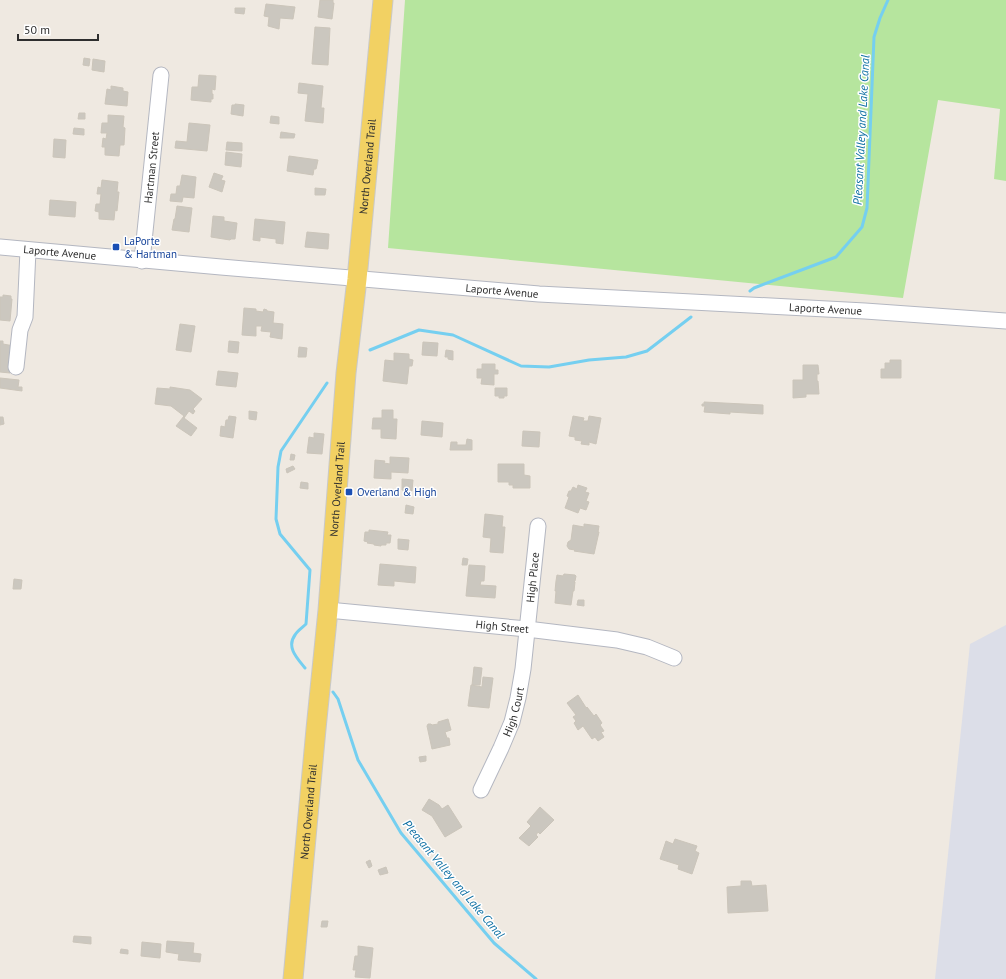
<svg xmlns="http://www.w3.org/2000/svg" width="1006" height="979" viewBox="0 0 1006 979" font-family="'PT Sans',sans-serif">
<rect width="100%" height="100%" fill="#efe9e1"/>
<!-- airport -->
<path fill="#dcdee8" d="M1006,625V979H935L970,644Z"/>
<!-- green -->
<path fill="#b6e59e" d="M405,0H1006V181L994,179L1000,109L938,100L903,298L388,248Z"/>
<g fill="none" stroke-linecap="round" stroke-linejoin="round">
<!-- stream -->
<g stroke="#75cff0" stroke-width="3">
<path d="M750,291L754,288L836,257L862,227L867,208L874,37L880,18L888,0"/>
<path d="M370,350L419,330L453,335L521,366L549,367L589,360L626,357L647,351L691,317"/>
<path d="M305,668C297,658 286,647 295,635C297,631 303,627 306,624L310,570L280,534L276,519L278,467L281,451L327,383"/>
<path d="M333,692L338,699L358,760L401,833L494,943L536,979"/>
</g>
</g>
<!-- building -->
<g fill="#cbc7bf" stroke="#cbc5ba">
<path d="M320,0H333V3H334L332,19L318,17Z"/>
<path d="M266,4L295,7L293,19L280,18L279,29L268,26L269,17L264,16Z"/>
<path d="M235,8H245L244,14L235,13Z"/>
<path d="M315,27L330,28L328,65L312,64Z"/>
<path d="M84,58L90,59L89,66L83,65Z"/>
<path d="M93,59L105,61L104,72L92,70Z"/>
<path d="M199,75L216,76L215,90L212,89V94H213V99H211V102L191,100L192,87H198Z"/>
<path d="M299,83L323,86L321,108H324L323,123L305,121L308,94L298,93Z"/>
<path d="M111,86L123,88V91L128,92L127,106L105,104L107,89L111,90Z"/>
<path d="M235,104L244,105L243,116L231,114L232,105H235Z"/>
<path d="M79,113H85V119H78Z"/>
<path d="M108,115L124,116L123,127L125,128L124,145H120L119,156L105,155V147H102L103,138L106,139L107,133H101L102,123H108Z"/>
<path d="M271,116L279,117V124L270,123Z"/>
<path d="M189,123L210,125L207,151L175,148L176,141L187,142Z"/>
<path d="M74,128L84,129V135L73,134Z"/>
<path d="M281,132L295,134L294,138H280Z"/>
<path d="M54,139L66,140L65,158L53,157Z"/>
<path d="M227,142L242,143V151L226,150Z"/>
<path d="M226,152L242,154L241,167L225,165Z"/>
<path d="M289,156L318,160L316,169H314L313,175L287,171Z"/>
<path d="M214,173L223,176L221,180L225,181L222,192L209,187Z"/>
<path d="M182,175L196,177L194,198L183,197L182,202L170,201L171,194H176L177,186H180Z"/>
<path d="M102,180L118,182L117,192H119L117,211L115,210L114,220L99,219V212L95,211L96,204H100L101,194H97L98,187L101,188Z"/>
<path d="M315,188L326,189L325,195H315Z"/>
<path d="M50,200L76,202L75,217L49,215Z"/>
<path d="M177,206L192,208L189,232L172,230L174,219H175Z"/>
<path d="M213,216L224,217V221L237,223L235,239H231L230,240L211,237Z"/>
<path d="M255,219L285,222L283,244L276,243V239L260,237V241L253,240Z"/>
<path d="M307,232L329,234L328,249L305,247Z"/>
<path d="M3,295L11,296V299H12L10,321L0,320V297H3Z"/>
<path d="M244,308L256,309V311L263,312L264,309L267,310V311L274,312L273,323L283,324L282,339L270,337L271,332L261,331L262,326H256V336L242,335Z"/>
<path d="M180,324L195,326L191,352L176,350Z"/>
<path d="M0,341H3V344L14,346L10,373L0,372Z"/>
<path d="M229,341L239,342L238,353L228,352Z"/>
<path d="M423,342L438,343L437,356L422,355Z"/>
<path d="M299,347L307,348L306,357H298Z"/>
<path d="M446,350L453,351V360L448,359V357H445Z"/>
<path d="M394,353L409,354V359L413,360L412,366H409L407,384L383,381L385,360L394,361Z"/>
<path d="M890,360H901V378H881V369H885V363H890Z"/>
<path d="M482,364H495V370H498V374H494V385L481,384L482,378H477V369H482Z"/>
<path d="M803,365H818L819,374H817V381H818L819,394H806V397L793,398V380H803Z"/>
<path d="M218,371L238,373L236,387L216,385Z"/>
<path d="M0,378L19,380L18,387H22V391L0,388Z"/>
<path d="M170,387L190,390L202,399L193,409L195,411L193,414L189,411L184,418L197,428L191,436L176,426L184,416L171,406L155,404L157,388L170,389Z"/>
<path d="M495,388H507V396H504V398H499V396H495Z"/>
<path d="M704,402L763,405V414L730,412V414L704,412L705,406H702V404H704Z"/>
<path d="M382,410H393V419H397L396,439L381,438V429H372L373,418H382Z"/>
<path d="M249,411L257,412L256,420L249,419Z"/>
<path d="M229,416L236,417L233,438L220,436L221,426L225,427L226,420H228Z"/>
<path d="M573,416L584,418L583,421H588L589,416L601,418L596,444L589,442V445L581,444L582,441L575,440V437L569,436Z"/>
<path d="M0,417H3L4,424L0,425Z"/>
<path d="M422,421L443,423L442,437L421,435Z"/>
<path d="M523,431L540,432L539,447L522,446Z"/>
<path d="M314,433L324,434L322,454L307,453L309,437L314,438Z"/>
<path d="M467,439L472,440V450H450L451,442H457V445H466Z"/>
<path d="M291,454L295,455L294,460H290Z"/>
<path d="M390,457L409,458L408,473L391,472V479L374,478L375,460L385,461L384,463L390,464Z"/>
<path d="M498,464H524V475L530,476V488H513V485H509V482H498Z"/>
<path d="M293,466L295,469L287,473L286,469Z"/>
<path d="M402,479L413,480L412,491L402,490Z"/>
<path d="M301,482L308,483V489L300,488Z"/>
<path d="M578,485L587,488L585,492L589,493L586,501L589,502L586,510L580,508L578,513L565,508L569,497L567,496L569,491H571L573,487L577,489Z"/>
<path d="M406,505L414,507L413,514L405,513Z"/>
<path d="M485,514L503,516L502,527H505L503,553L490,552L491,538L483,537Z"/>
<path d="M584,524L599,526L598,532H599L594,554L574,551L575,550L569,549L567,546L568,542L571,540L573,525L584,527Z"/>
<path d="M369,530L388,532L387,535H391L390,543H386V545H381V546L374,545V544L367,543L368,542L364,541L365,532H369Z"/>
<path d="M398,539L409,540L408,550L398,549Z"/>
<path d="M463,558L468,559L467,565H462Z"/>
<path d="M380,564L416,567L415,583L394,581V586L378,585Z"/>
<path d="M469,565L485,566L484,581H481L480,585L496,586L495,598L466,596Z"/>
<path d="M564,574L575,575L576,576L575,581L574,582H575L574,591H573L571,605L555,603L556,591H555L556,581L557,575L563,576Z"/>
<path d="M14,579L22,580L21,589H13Z"/>
<path d="M578,600H584V606L577,605Z"/>
<path d="M474,667L482,668L480,685H472Z"/>
<path d="M483,677L493,678L489,708L468,706L471,685L482,687Z"/>
<path d="M578,695L585,706L586,708L587,707L594,716L596,714L602,723L600,725L604,731L601,732L604,737L598,741L595,737L592,739L583,726L578,730L574,723L576,721L573,717L576,715L567,703Z"/>
<path d="M448,719L451,730L445,732L447,738H449L450,745L432,749L427,726L428,724H431L432,725L438,724V722Z"/>
<path d="M426,756V761L420,762L419,757Z"/>
<path d="M429,799L439,805L442,809L448,805L462,827L445,837L432,816L422,810Z"/>
<path d="M540,807L554,820L540,834L538,832L536,835L538,837L529,846L519,838L531,826L527,822Z"/>
<path d="M675,839L697,846L695,851L699,853L692,874L678,869L679,865L660,859L666,841L673,844Z"/>
<path d="M370,860L372,866L369,868L366,862Z"/>
<path d="M386,867L388,873L380,875L378,870Z"/>
<path d="M446,869L451,875L448,878L443,872Z"/>
<path d="M741,881H751L752,886L766,885L768,911L728,913L727,887L741,886Z"/>
<path d="M322,921H328L327,927H321Z"/>
<path d="M74,936L91,937V944L73,942Z"/>
<path d="M167,941L194,943L193,953L201,954L200,962L178,960L179,954L166,952Z"/>
<path d="M142,942L161,944L160,958L141,956Z"/>
<path d="M358,946L373,948L370,978L355,977L356,970H353L355,956H358Z"/>
<path d="M121,949L128,950V954L120,953Z"/>
</g>
<g fill="none" stroke-linecap="round" stroke-linejoin="round">
<!-- minor casing -->
<g stroke="#b4b7c1" stroke-width="17">
<g id="minor">
<path id="s1" d="M0,247L221,267L539,294L865,311L1006,321"/>
<path id="s2" d="M142,261L161,75"/>
<path d="M16,367L20,330L25,317L28,250"/>
<path id="s3" d="M328,610L527,629L617,640L647,647L674,658"/>
<path id="s4" d="M481,790L501,748L512,722L518,698L523,669L538,526"/>
</g>
</g>
<!-- major casing -->
<g stroke="#c9c9c9" stroke-width="21">
<g id="major">
<path id="s5" d="M293,979L316,729L328,610L346,373L357,279L383,0"/>
</g>
</g>
<!-- minor -->
<use href="#minor" stroke="#fff" stroke-width="15"/>
<!-- major -->
<use href="#major" stroke="#f2d163" stroke-width="19"/>
</g>
<!-- markers -->
<g fill="#1a4fb4" stroke="#fff" stroke-width="1.5">
<rect x="112" y="243" width="8" height="8" rx="2"/>
<rect x="345" y="488" width="8" height="8" rx="2"/>
</g>
<g text-anchor="middle" dominant-baseline="central" stroke-width="3" stroke-linejoin="round" paint-order="stroke">
<!-- street labels -->
<g font-size="11" fill="#2e2e2e" stroke="#fff">
<text stroke="none"><textPath href="#s5" startOffset="816">North Overland Trail</textPath></text>
<text stroke="none"><textPath href="#s2" startOffset="94">Hartman Street</textPath></text>
<text stroke="none"><textPath href="#s1" startOffset="60">Laporte Avenue</textPath></text>
<text stroke="none"><textPath href="#s1" startOffset="504">Laporte Avenue</textPath></text>
<text stroke="none"><textPath href="#s1" startOffset="828">Laporte Avenue</textPath></text>
<text stroke="none"><textPath href="#s5" startOffset="492">North Overland Trail</textPath></text>
<text stroke="none"><textPath href="#s4" startOffset="221">High Place</textPath></text>
<text stroke="none"><textPath href="#s3" startOffset="175">High Street</textPath></text>
<text stroke="none"><textPath href="#s4" startOffset="85">High Court</textPath></text>
<text stroke="none"><textPath href="#s5" startOffset="168">North Overland Trail</textPath></text>
</g>
<!-- transit labels -->
<g font-size="11" fill="#164399" stroke="#fff" text-anchor="start">
<text x="124" y="241">LaPorte<tspan x="124" dy="13">&amp; Hartman</tspan></text>
<text x="357" y="492">Overland &amp; High</text>
</g>
<!-- water labels -->
<g font-size="12" font-style="italic" fill="#0d6fa3" stroke="#fff">
<text transform="translate(861 130) rotate(-87)">Pleasant Valley and Lake Canal</text>
<text transform="translate(454 879) rotate(50)">Pleasant Valley and Lake Canal</text>
</g>
</g>
<!-- scale -->
<path d="M18 34v6h80v-6" fill="none" stroke="#2e2e2e" stroke-width="2"/>
<text x="24" y="34" font-size="12" fill="#2e2e2e" stroke="#ffffff" stroke-width="3" paint-order="stroke">50 m</text>
</svg>
